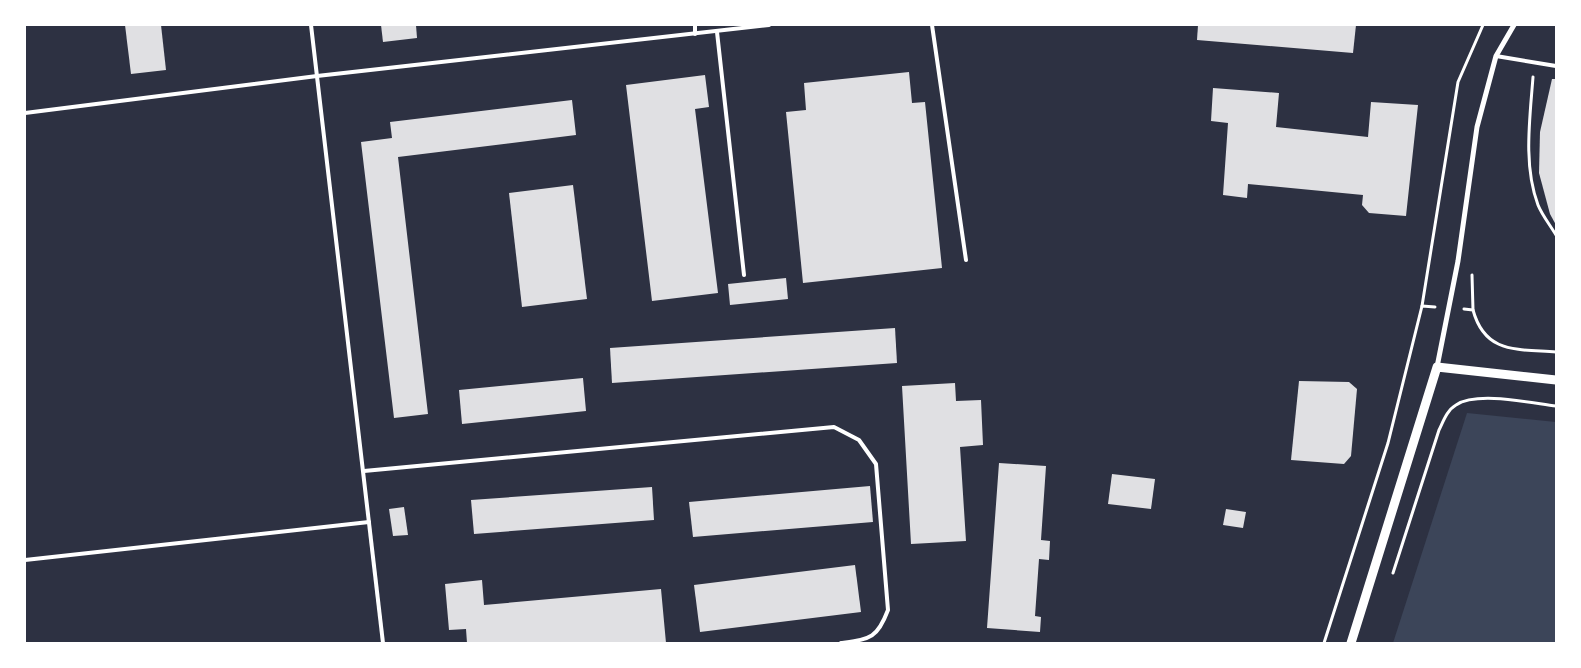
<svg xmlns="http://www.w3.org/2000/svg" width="1581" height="668" viewBox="0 0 1581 668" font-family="'Roboto Condensed',sans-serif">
<rect width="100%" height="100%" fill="#2d3142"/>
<!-- green -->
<path fill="#3c4559" d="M1467,413L1556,422V643H1393Z"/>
<!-- building -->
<g fill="#e0e0e3">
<path d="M125,25H161L166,70L131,74Z"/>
<path d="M381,25H416L417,38L383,42Z"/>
<path d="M1198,25H1356L1353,53L1197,40Z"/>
<path d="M909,72L912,103L925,102L942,268L803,283L786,112L806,110L804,83Z"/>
<path d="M705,75L709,107L695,109L718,293L652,301L626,85Z"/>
<path d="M1552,79H1556V225L1550,214L1539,173L1540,132Z"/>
<path d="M1213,88L1279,93L1276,127L1368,137L1371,102L1418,105L1406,216L1369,213L1362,205L1363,195L1248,184L1247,198L1223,195L1228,123L1211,121Z"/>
<path d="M572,100L576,135L398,157L428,414L394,418L361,142L392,138L390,122Z"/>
<path d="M573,185L587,299L522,307L509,193Z"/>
<path d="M786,278L788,299L730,305L728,284Z"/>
<path d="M895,328L897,363L612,383L610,348Z"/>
<path d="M583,378L586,411L462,424L459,390Z"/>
<path d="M1299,381L1349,382L1357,389L1351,456L1344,464L1291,460Z"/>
<path d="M955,383L956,401L981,400L983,445L960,447L966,541L911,544L902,386Z"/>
<path d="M999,463L1046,466L1041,540L1050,541L1049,560L1039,559L1035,616L1041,617L1040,632L987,628Z"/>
<path d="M1112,474L1155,479L1151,509L1108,504Z"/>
<path d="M870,486L873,522L693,537L689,502Z"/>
<path d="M652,487L654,520L474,534L471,500Z"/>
<path d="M404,507L408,535L393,536L389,509Z"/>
<path d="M1226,509L1246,512L1243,528L1223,525Z"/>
<path d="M855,565L861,612L700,632L694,585Z"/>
<path d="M482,580L484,605L661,589L666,643H467L466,629L449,630L445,584Z"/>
</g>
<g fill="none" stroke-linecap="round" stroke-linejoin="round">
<!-- path -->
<g stroke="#fff" stroke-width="3">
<path d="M1533,77C1530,118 1523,165 1538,205C1542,215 1550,225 1556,235"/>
<path d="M1472,275L1473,310"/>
<path d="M1422,306L1458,82L1483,25"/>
<path d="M1464,309L1473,310C1485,354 1517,349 1556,352"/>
<path d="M1393,573L1439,430C1443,422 1447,410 1456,405C1477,391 1531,403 1556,406"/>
<path d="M1324,643L1388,443L1422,306L1435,307"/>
</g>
<!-- service -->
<g stroke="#fff" stroke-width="4">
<path d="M311,25L383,643"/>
<path d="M695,25V34"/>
<path d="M932,25L966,260"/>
<path d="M717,32L744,275"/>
<path d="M1496,56L1556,66"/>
<path d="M25,113L317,76L769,25"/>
<path d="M364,471L834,427L859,440L876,464L888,610C877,639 870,639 841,643"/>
<path d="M25,560L369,522"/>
</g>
<!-- minor -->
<path stroke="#fff" stroke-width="5" d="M1437,367L1458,261L1477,127L1496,56L1514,25"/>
<!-- tertiary -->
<path stroke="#fff" stroke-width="9" d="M1351,643L1437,367L1556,380"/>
</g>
<!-- border -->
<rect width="1581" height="668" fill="none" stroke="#ffffff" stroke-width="52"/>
</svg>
